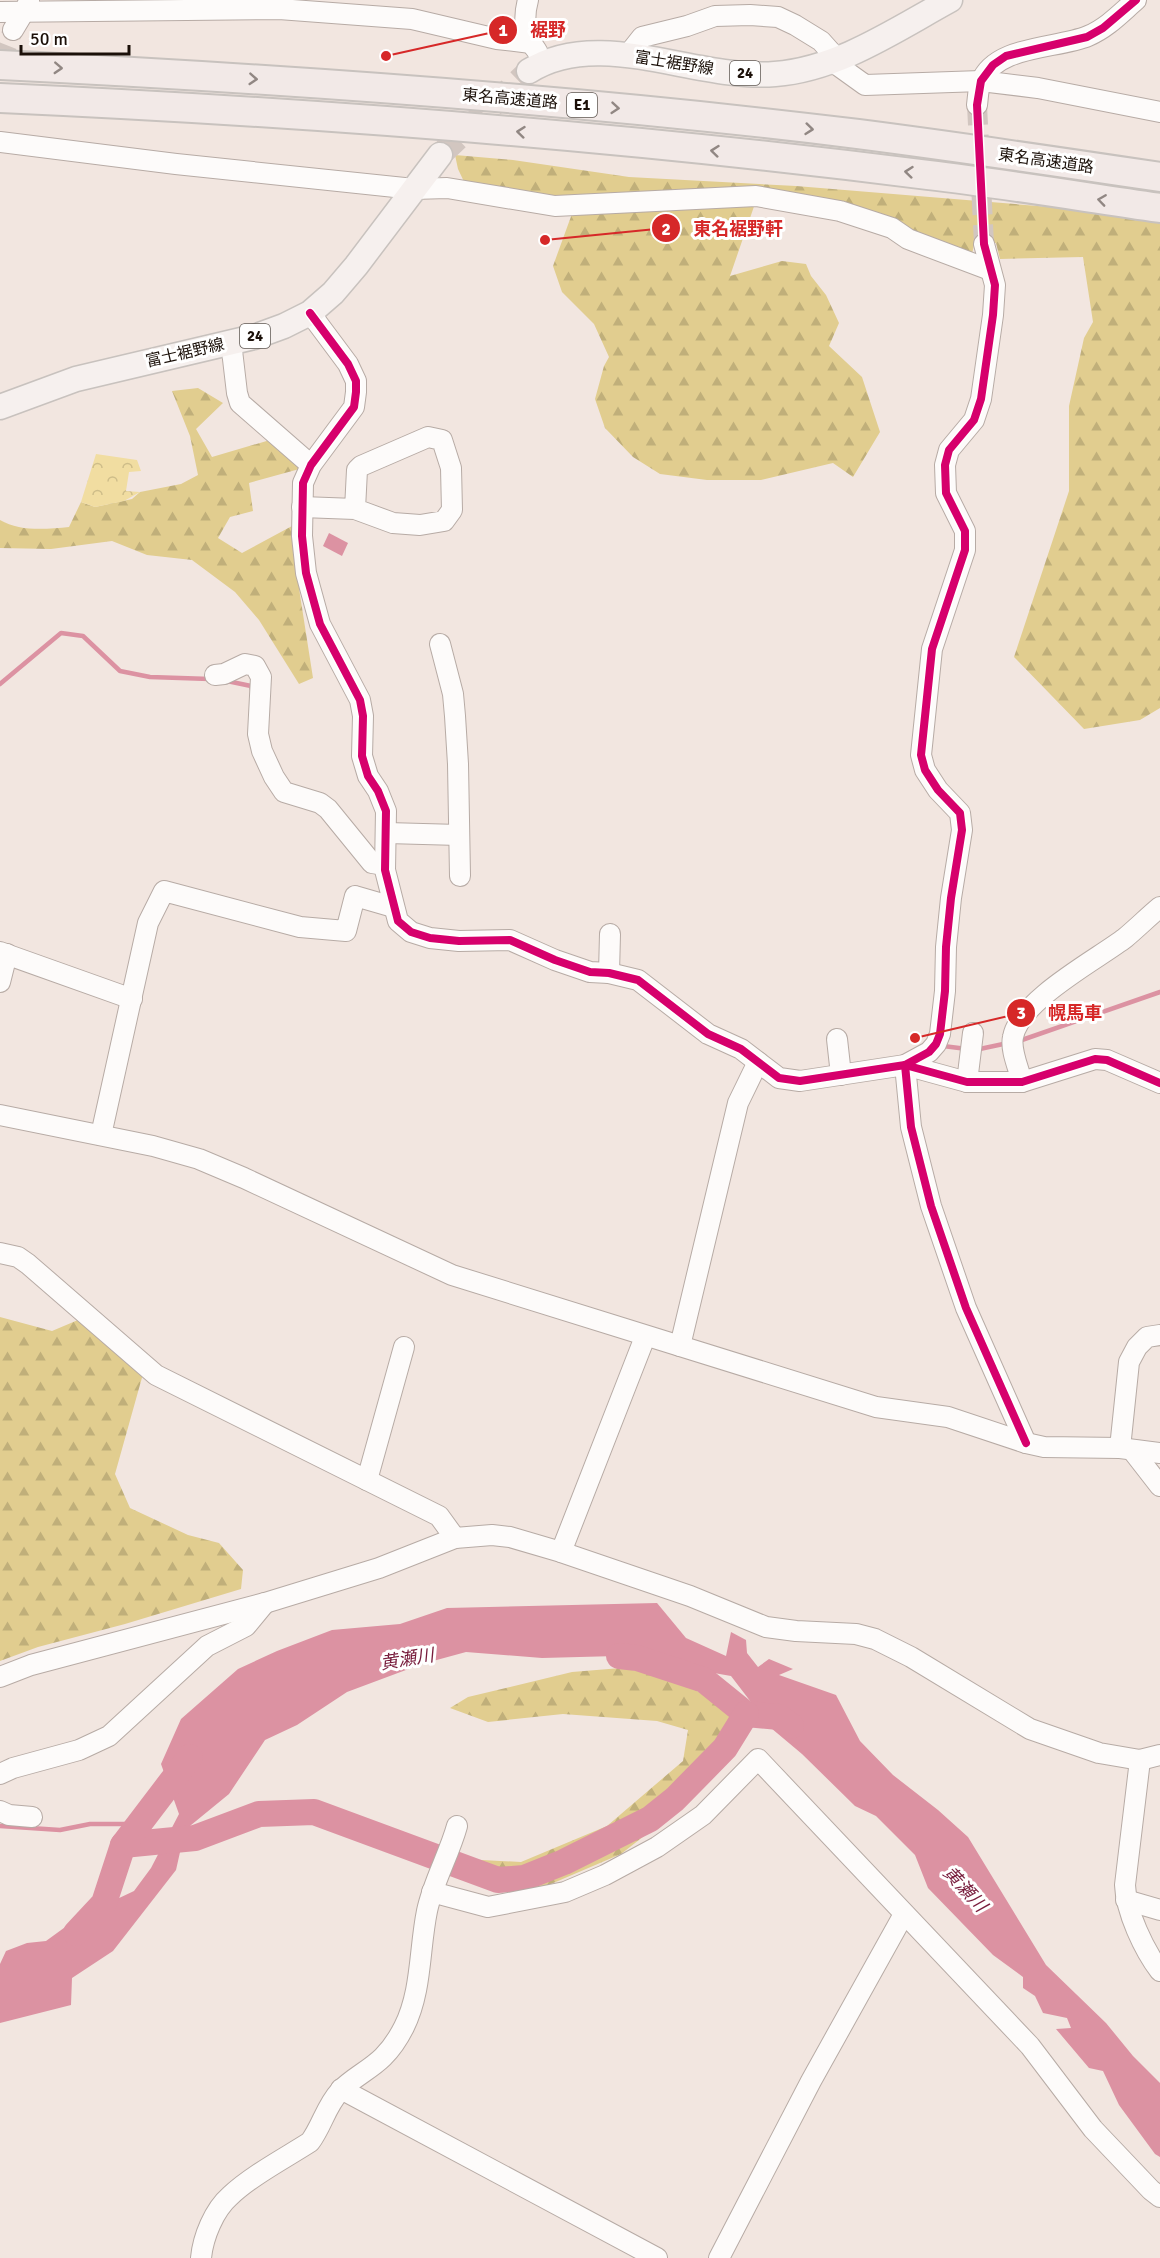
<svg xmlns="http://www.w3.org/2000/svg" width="1160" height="2258" viewBox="0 0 1160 2258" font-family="Signika,'Noto Sans JP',sans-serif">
<defs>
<pattern id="forest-firs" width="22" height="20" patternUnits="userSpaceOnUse" patternTransform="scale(1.5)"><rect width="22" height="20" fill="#e1cd8f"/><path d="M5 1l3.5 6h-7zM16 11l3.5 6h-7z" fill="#c0af7a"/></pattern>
<pattern id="park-crowns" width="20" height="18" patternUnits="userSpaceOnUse" patternTransform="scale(1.5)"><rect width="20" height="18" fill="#f1dda1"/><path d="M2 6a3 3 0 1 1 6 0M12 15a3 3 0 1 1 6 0" fill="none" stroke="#cebd89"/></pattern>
</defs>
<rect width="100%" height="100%" fill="#f2e6e0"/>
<!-- forest -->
<g fill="url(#forest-firs)">
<path d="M455,155L513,160L629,177L796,186L1160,216V708L1140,720L1084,729L1014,657L1069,491V406L1084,338L1093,322L1083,257L1000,259L996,243L975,240L972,254L759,192L730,276L782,261L806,264L811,276L826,295L839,323L829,346L862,377L880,432L853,477L833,463L761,480H707L660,474L633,457L605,428L595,399L604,366L609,357L594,324L562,292L553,266L577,200L467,188L458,169Z"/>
<path d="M198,388L223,403L196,429L212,457L270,440L303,468L249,483L253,511L230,517L218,538L242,553L292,526L300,595L313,678L299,684L259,620L235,592L192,560L147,555L112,541L51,549L0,548V520C20,532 47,529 69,527L81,502L95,507L132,499L140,492L181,484L198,475L190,436L172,391Z"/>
<path d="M0,1317L52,1331L78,1320L143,1374L115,1474L130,1508L188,1535L219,1543L243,1570L241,1589L125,1624L38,1647L0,1661Z"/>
<path d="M621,1668L676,1678L707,1697L732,1717L735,1736L721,1761L662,1822L621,1854L544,1887L491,1886L461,1872L463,1859L521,1862L607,1826L683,1761L688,1730L657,1721L563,1714L488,1722L450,1708L468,1697L572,1672Z"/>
</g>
<!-- park -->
<path fill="url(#park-crowns)" d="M96,454L137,460L141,471L129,472L126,491L140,492L124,501L95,507L81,502Z"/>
<!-- water -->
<g fill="#dc92a2">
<path d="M329,533L348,543L342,556L323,546Z"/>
<path d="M657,1603L686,1638L726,1656L731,1632L746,1640L747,1653L758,1667L769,1659L793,1669L779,1675L836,1695L860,1741L893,1775L938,1810L968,1837L1046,1965L1106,2023L1133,2056L1160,2083V2157L1155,2154L1119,2105L1103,2071L1089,2068L1056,2029L1071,2028L1067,2018L1043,2013L1035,1996L1023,1988V1977L993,1955L928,1888L915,1855L876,1816L855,1806L802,1754L771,1728L731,1676L617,1656L542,1658L466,1652L422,1664L347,1692L297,1725L265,1740L229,1794L185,1830L176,1870L113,1951L72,1978L71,2005L0,2023V1964L6,1951L27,1943L46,1941L79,1917L134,1891L151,1868L179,1814L161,1764L181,1719L238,1669L277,1651L332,1630L400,1624L447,1608Z"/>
</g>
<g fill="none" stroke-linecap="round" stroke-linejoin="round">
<!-- stream -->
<g stroke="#dc92a2" stroke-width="4.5">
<path d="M227,681L251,686L252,690"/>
<path d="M0,684L61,633L83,636L120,671L150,677L210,679"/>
<path d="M1019,1041L1160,992"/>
<path d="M943,1046L967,1049"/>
<path d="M975,1050L1008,1043"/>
<path d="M0,1826L60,1830L90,1824H139"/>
</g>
<!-- river -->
<g stroke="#dc92a2" stroke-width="26">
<path d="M619,1656L637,1658L704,1680L746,1714L779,1717L791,1726"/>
<path d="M123,1845L195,1838L259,1814L314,1812L498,1880L524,1878L564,1862L650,1819L675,1799L725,1748L746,1714"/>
<path d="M76,1933L104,1903L123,1845L190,1757"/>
</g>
<!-- minor-tunnel -->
<g stroke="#d2c6c0" stroke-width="20" stroke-dasharray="20 10" stroke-linecap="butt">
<path d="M0,64L13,30"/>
<path d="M977,105L984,244"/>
</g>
<!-- major-tunnel -->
<path stroke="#d2c6c0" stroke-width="24" stroke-dasharray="24 12" stroke-linecap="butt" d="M440,155L529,71"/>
<!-- minor casing -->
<g stroke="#b7aba5" stroke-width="22">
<g id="minor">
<path d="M528,0C523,18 525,36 537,51"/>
<path d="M0,12L279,9L412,19L497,39L531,43"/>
<path d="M13,30L25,10L29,1"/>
<path d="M627,56L642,37L687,26L715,16L750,15L778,17L795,25L821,41L838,60"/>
<path d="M833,62L865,85L981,81L1038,88L1160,112"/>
<path d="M977,105C978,98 978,88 981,82C995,45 1057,49 1088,36C1107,28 1121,13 1136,0"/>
<path d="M0,142L176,164L414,189L447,188L555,206L756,196L840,211L892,228L908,239L990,270"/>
<path d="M984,244L995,285L993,315L981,399L974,420L949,450L945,465L946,493L965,531V550L932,649L921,755L925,770L938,790L960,813L962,830L951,898L946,947L945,991L940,1034L936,1044L929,1052L905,1065L911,1127L931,1206L966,1308L1026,1443"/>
<path d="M310,313L348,364L356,381V392L354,407L311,465L303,483L302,536L306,573L320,624L360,700L363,716L362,756L368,776L378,791L386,811L385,870L398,921L411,932L430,938L459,941L510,940L555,960L590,972L609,973L638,980L708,1034L741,1049L779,1078L800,1081L905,1065L967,1082H1022L1095,1059L1107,1060L1160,1083"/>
<path d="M231,342L237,393L240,403L311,465"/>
<path d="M302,507L355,509L393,523L420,525L444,521L452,510L451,468L442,440L428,437L361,466L357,470L355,509"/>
<path d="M440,644L453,694L455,716L458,764L460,876"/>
<path d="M215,675L224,674L245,664L255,666L261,677L258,734L262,751L274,777L284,792L320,803L328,809L372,863L385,865"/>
<path d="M387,833L459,835"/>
<path d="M0,952L132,999"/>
<path d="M609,973L610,934"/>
<path d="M0,982L7,954"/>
<path d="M837,1039L841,1075"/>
<path d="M967,1082L973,1033"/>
<path d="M1022,1082C1019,1069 1010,1050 1013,1037C1020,1000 1096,960 1125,938C1137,928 1148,917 1160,907"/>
<path d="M0,1115L153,1146L199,1159L244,1178L452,1275L876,1407L948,1417L1026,1443L1044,1447L1120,1448L1160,1453"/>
<path d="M101,1135L148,923L164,891L300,927L346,931L355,896L393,907"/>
<path d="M0,1253L18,1257L28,1264L156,1375L439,1516L455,1538"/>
<path d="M680,1346L738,1103L758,1062"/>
<path d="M1120,1448L1129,1362L1137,1347L1147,1337L1160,1335"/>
<path d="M1132,1450L1160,1486"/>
<path d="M367,1480L404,1347"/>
<path d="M561,1552L645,1337"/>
<path d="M0,1677L31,1665L265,1603L379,1568L455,1538L492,1535L510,1537L561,1552L690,1596L766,1627L796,1631L856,1634L875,1639L911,1657L1030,1729L1099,1753L1140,1760L1160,1755"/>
<path d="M1140,1760L1125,1885C1126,1912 1144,1950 1160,1971"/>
<path d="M0,1774L13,1768L79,1750L109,1736L207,1646L246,1626L265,1603"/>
<path d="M0,1811L9,1815L32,1817"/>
<path d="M432,1892L488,1907L565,1892L605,1875L657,1847L703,1815L758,1759L1030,2046L1093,2129L1151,2190L1160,2197"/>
<path d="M1126,1900L1160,1910"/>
<path d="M341,2089L657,2258"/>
<path d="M201,2258C203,2237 214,2210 230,2196C251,2176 285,2158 310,2142C322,2126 326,2106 340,2091C352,2078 370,2070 383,2057C390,2050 399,2037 404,2027C422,1991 419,1950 427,1911C433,1882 449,1855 457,1826"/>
<path d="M719,2258L811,2081L904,1914"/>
</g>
</g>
<!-- major casing -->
<g stroke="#c8c2be" stroke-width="27">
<g id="major">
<path d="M529,71C600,26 696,81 775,74C839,69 895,30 950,0"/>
<path d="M0,407L76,379L254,337L284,326L310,313L333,293L356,266L440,155"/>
</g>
</g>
<!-- highway casing -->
<g stroke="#c8c2be" stroke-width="32">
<g id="highway">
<path d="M0,65C287,79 574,99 858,134C959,147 1060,162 1160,177"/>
<path d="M0,98C310,112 620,136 928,175C1005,184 1083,197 1160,208"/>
</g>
</g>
<!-- minor -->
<use href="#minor" stroke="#fdfbfa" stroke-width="20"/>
<!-- major -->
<use href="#major" stroke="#f6f0ee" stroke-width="24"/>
<!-- highway -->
<use href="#highway" stroke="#f2e9e7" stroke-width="28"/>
<!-- cycleway casing -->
<g stroke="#fff" stroke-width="11">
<g id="cycleway">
<path d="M310,313L348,364L356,381V392L354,407L311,465L303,483L302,536L306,573L320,624L360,700L363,716L362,756L368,776L378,791L386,811L385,870L398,921L411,932L430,938L459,941L510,940L555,960L590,972L609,973L638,980L708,1034L741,1049L779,1078L800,1081L905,1065L967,1082H1022L1095,1059L1107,1060L1160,1083"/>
<path d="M1026,1443L966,1308L931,1206L911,1127L905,1065L929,1052L936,1044L940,1034L945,991L946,947L951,898L962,830L960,813L938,790L925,770L921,755L932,649L965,550V531L946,493L945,465L949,450L974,420L981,399L993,315L995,285L984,244L977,105L981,81L993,65L1006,56L1087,37L1103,28L1136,0"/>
</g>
</g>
<!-- cycleway -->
<use href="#cycleway" stroke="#d6006c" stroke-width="8"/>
</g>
<!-- one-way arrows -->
<defs><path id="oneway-chevron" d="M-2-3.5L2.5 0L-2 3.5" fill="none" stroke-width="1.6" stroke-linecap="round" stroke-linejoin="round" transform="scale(1.5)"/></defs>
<g stroke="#918783">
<use href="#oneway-chevron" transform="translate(58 68) rotate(3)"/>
<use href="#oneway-chevron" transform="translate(253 79) rotate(4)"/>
<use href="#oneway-chevron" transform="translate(615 108) rotate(5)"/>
<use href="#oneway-chevron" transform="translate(809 129) rotate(6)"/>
<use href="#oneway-chevron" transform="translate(521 132) rotate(-174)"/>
<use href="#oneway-chevron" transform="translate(715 151) rotate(-174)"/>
<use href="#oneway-chevron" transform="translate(909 172) rotate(-174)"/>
<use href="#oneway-chevron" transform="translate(1102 200) rotate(-172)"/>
</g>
<g text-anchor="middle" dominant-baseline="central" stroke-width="6" stroke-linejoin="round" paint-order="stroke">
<!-- shield labels -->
<g fill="#fff" stroke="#5f5853" stroke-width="1.5">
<rect x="730" y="61" width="30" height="24" rx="4.5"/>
<rect x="567" y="93" width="30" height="24" rx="4.5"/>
<rect x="240" y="324" width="30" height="24" rx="4.5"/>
</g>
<g font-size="15" font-weight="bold" fill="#1b1009">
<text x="745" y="73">24</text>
<text x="582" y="105">E1</text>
<text x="255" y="336">24</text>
</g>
<!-- street labels -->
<g font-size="16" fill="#1b1009" stroke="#fff">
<text transform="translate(674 63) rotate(9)">富士裾野線</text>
<text transform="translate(510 99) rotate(5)">東名高速道路</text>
<text transform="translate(1046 161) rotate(8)">東名高速道路</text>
<text transform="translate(185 353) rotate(-13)">富士裾野線</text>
</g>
<!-- water labels -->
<g font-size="18" font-style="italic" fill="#771b3b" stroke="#fff">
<text transform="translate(407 1659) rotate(-9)">黄瀬川</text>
<text transform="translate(965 1889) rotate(47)">黄瀬川</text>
</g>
</g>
<!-- callouts -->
<path fill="none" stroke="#d62828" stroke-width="2" d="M386 56L503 30M545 240L666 228M915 1038L1021 1013"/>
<g fill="#d62828" stroke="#fff" stroke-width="2">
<circle cx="386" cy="56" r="6"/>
<circle cx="545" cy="240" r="6"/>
<circle cx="915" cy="1038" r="6"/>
<circle cx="503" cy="30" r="15"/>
<circle cx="666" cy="228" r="15"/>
<circle cx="1021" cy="1013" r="15"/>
</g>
<g font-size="18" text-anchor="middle" font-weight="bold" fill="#fff">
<text x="503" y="36">1</text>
<text x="666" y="235">2</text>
<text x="1021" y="1019">3</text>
</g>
<g font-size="18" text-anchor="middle" font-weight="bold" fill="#d62828" stroke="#fff" stroke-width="6" stroke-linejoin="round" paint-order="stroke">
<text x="548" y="36">裾野</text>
<text x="738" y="235">東名裾野軒</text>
<text x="1075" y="1019">幌馬車</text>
</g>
<!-- scale -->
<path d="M21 45v9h108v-9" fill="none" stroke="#1b1009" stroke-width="3"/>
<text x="30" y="45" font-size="18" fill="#1b1009" stroke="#ffffff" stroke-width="4.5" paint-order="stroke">50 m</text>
</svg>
